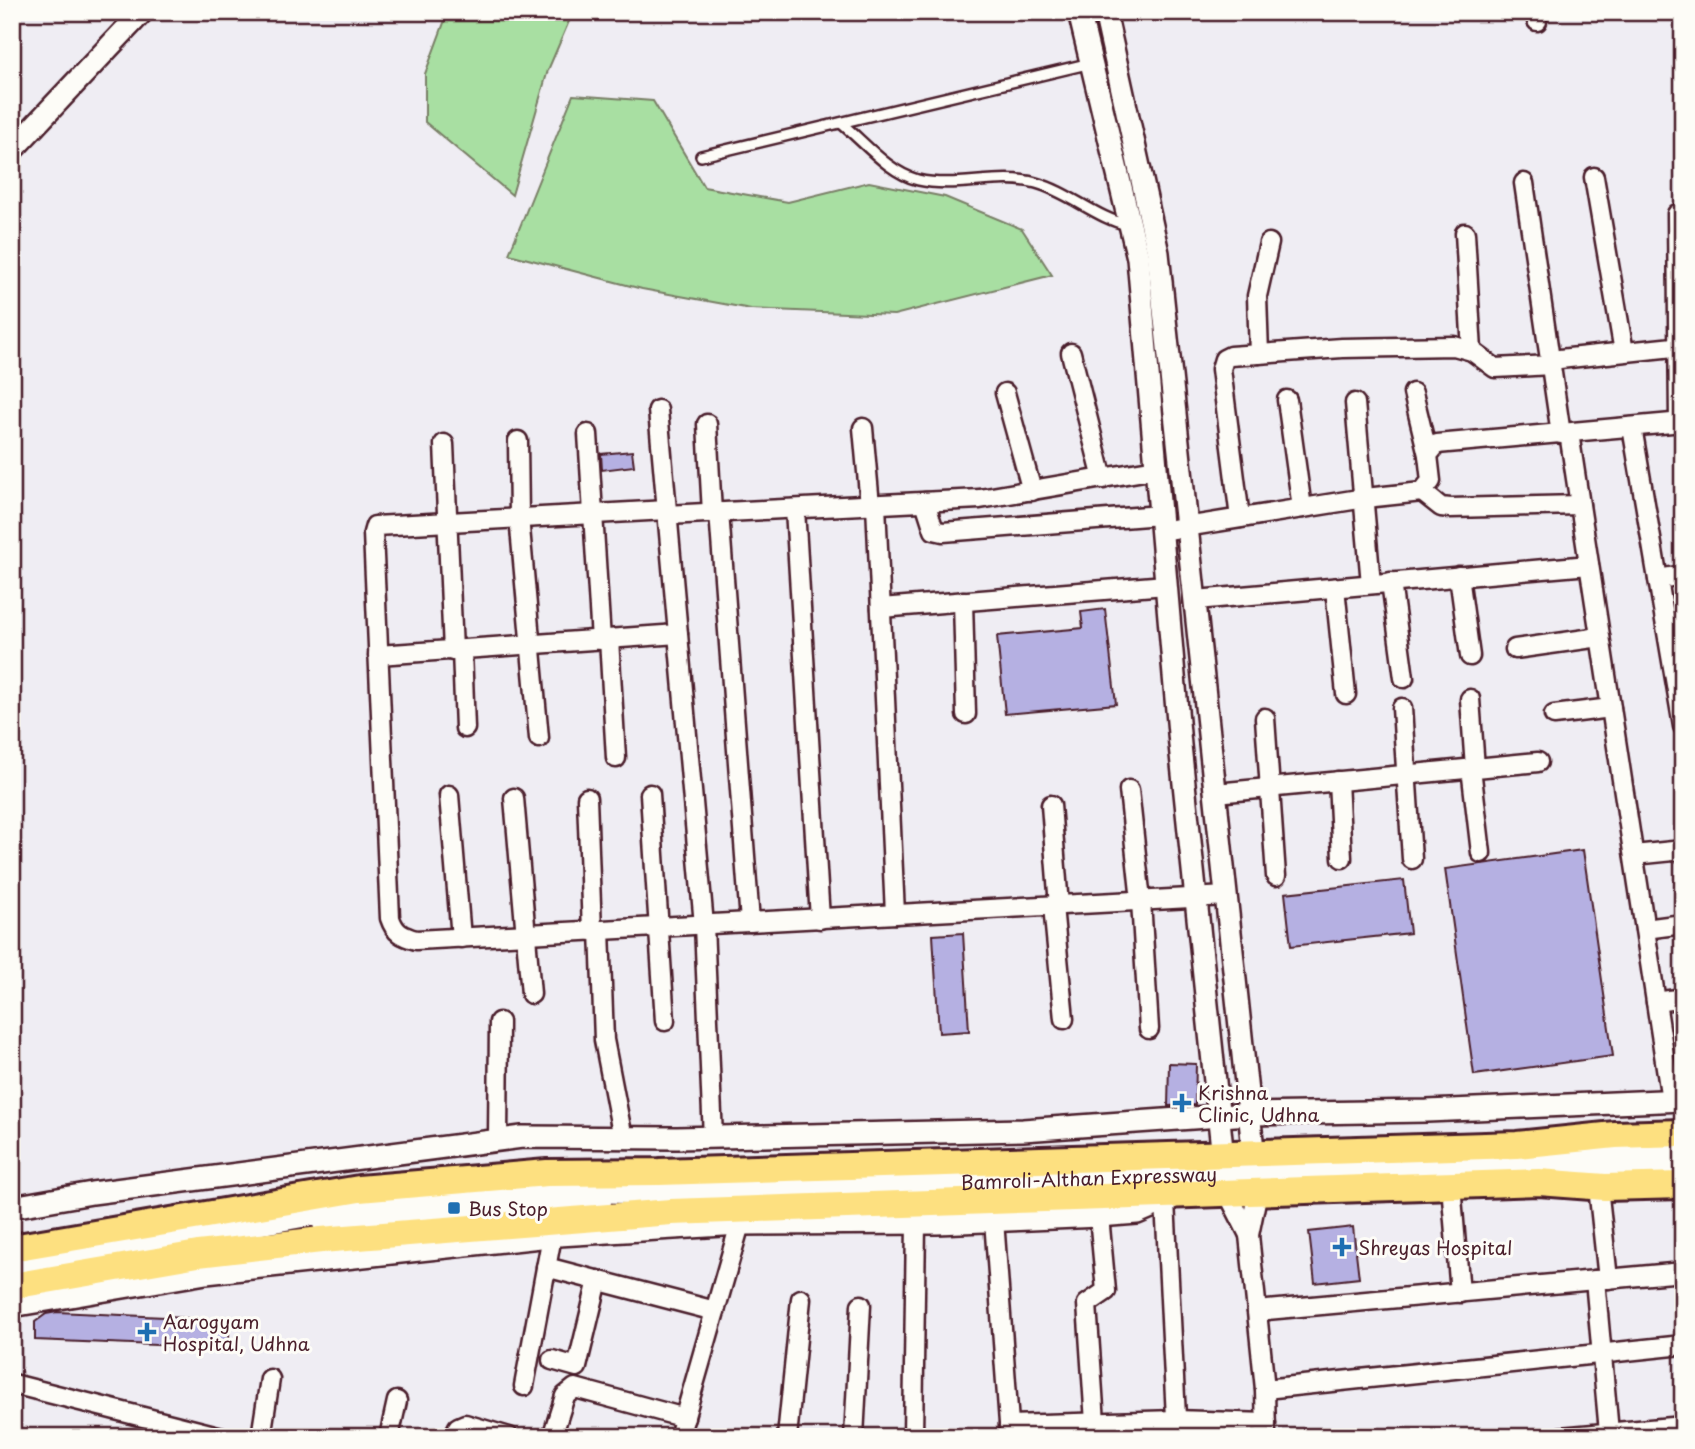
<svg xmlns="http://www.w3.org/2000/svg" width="1695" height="1449" viewBox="0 0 1695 1449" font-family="'Playpen Sans',sans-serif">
<rect width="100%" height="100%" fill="#efedf3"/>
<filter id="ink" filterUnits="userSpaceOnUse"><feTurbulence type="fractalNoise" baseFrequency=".0143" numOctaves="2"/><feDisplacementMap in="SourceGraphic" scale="14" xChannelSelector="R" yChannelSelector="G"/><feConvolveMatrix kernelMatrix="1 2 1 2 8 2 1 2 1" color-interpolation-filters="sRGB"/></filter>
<g filter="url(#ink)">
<!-- green -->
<g fill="#a8dfa2" stroke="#797f66" stroke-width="2">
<path d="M448,12H573L548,70L512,195L425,122V74Z"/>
<path d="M573,95L653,101L704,187L788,202L869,182L945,197L1022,229L1052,275L894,315L751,309L642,289L509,254Z"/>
</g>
<!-- building -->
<g fill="#b5b0e2" stroke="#4a1f2b" stroke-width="2">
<path d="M632,451L634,466L602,470L601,454Z"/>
<path d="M1105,609L1116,704L1005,714L997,636L1083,628L1081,612Z"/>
<path d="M1583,850L1613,1056L1474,1075L1445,869Z"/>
<path d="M1404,880L1410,933L1291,946L1285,893Z"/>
<path d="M963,933L969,1031L939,1033L933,935Z"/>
<path d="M1169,1063L1196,1064L1195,1105L1168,1106Z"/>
<path d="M1353,1227L1359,1278L1315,1283L1309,1232Z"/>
<path d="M57,1312L229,1320V1348L35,1340V1322L46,1314Z"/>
</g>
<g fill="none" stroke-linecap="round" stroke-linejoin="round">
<!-- service casing -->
<g stroke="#4a1f2b" stroke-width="14">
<g id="service">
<path d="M841,123C864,142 889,173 918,180C957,189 998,173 1036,183C1069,192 1096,218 1128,225"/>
<path d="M701,156L1091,63"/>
</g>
</g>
<!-- minor casing -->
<g stroke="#4a1f2b" stroke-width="23">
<g id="minor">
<path d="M1536,12L1537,21"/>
<path d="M1594,177L1624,352"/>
<path d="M1524,183L1561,434"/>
<path d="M1677,214L1679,423"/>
<path d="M1465,233L1472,351"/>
<path d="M1071,353L1103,479"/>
<path d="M1259,354L1257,296L1269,243"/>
<path d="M1550,360L1683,346"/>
<path d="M1005,393L1032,491"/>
<path d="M1413,393L1428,455"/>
<path d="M1287,400L1302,508"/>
<path d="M1355,403L1371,584"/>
<path d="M658,410L704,925L713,1138"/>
<path d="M707,424L712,513"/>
<path d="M1632,427L1683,726"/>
<path d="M863,428L870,505"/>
<path d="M1569,433L1671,1100"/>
<path d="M588,434L601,640"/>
<path d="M518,441L519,517L539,738"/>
<path d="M444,444L453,651"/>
<path d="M1422,492L1441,507L1450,508L1580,505"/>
<path d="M925,502L934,530L943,532L1160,515"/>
<path d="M876,505L895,914"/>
<path d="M795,509L820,919"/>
<path d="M667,510L375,526L373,533L390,918C395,933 402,936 416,940L1227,896"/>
<path d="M719,512L750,922"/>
<path d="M667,515L980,499L1156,469"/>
<path d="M1240,518L1221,369L1224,359L1230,356L1342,348L1454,346L1472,351L1495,368L1551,365"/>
<path d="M1161,531L1365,498L1422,492L1431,481L1428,455L1437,444L1683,422"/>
<path d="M1459,576L1470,656"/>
<path d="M1658,579L1683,575"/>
<path d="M1391,582L1404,678"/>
<path d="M1335,588L1346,694"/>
<path d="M1196,600L1589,565"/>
<path d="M963,601L966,714"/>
<path d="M881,608L1166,585"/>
<path d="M609,639L616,758"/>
<path d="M1515,649L1600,637"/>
<path d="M462,651L465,728"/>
<path d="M378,655L678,634"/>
<path d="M1470,699L1475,768"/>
<path d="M1402,708L1412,859"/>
<path d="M1554,715L1611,708"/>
<path d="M1265,718L1276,876"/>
<path d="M1471,768L1481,853"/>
<path d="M1338,781L1342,858"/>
<path d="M1129,790L1141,901L1149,1029"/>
<path d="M1216,793L1538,762"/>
<path d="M650,794L665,1021"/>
<path d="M449,795L461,938"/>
<path d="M514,798L531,994"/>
<path d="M587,798L592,931"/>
<path d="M1051,805L1059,906"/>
<path d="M1634,855L1683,850"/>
<path d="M1053,906L1064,1019"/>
<path d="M1645,929L1683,924"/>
<path d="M600,930L604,1040L623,1138"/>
<path d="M1656,1002L1683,998"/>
<path d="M498,1139L499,1022"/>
<path d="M1451,1185L1460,1293"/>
<path d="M1598,1187L1608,1279"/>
<path d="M1258,1191L1249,1235L1265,1389L1266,1437"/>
<path d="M1227,1192L1249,1235"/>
<path d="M1165,1201L1177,1437"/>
<path d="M994,1220L1010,1437"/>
<path d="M546,1267L715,1311"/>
<path d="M1595,1280L1609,1432"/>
<path d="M1257,1311L1683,1272"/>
<path d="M552,1360L577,1367L598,1280"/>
<path d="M13,1384L222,1437"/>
<path d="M524,1386L552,1236"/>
<path d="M1265,1389L1683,1345"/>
<path d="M1009,1425L1176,1420L1266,1423"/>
<path d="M261,1437L270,1379"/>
<path d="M389,1437L397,1401"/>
<path d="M453,1437L458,1427L465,1424L509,1437"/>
<path d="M552,1437L565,1396L575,1388L685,1418"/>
<path d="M679,1437L740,1224"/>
<path d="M787,1437L801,1299"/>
<path d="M854,1437L861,1305"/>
<path d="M913,1437L916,1223"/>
<path d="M1096,1437L1087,1304L1106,1291L1099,1216"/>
<path d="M1560,1437L1683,1426"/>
</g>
</g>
<!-- tertiary casing -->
<g stroke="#4a1f2b" stroke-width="26">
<g id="tertiary">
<path d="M1079,12L1138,258L1180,745L1224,1168"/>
<path d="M1105,12L1158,253L1255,1168"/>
<path d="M12,150L142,12"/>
<path d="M12,1207L92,1193L522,1137L677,1138L1023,1130L1249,1114L1427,1111L1683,1100"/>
<path d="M12,1306L206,1273L559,1235L740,1224L937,1223L1099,1216L1137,1213L1172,1198"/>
</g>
</g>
<!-- secondary casing -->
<g stroke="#4a1f2b" stroke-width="30">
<g id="secondary">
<path d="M1561,1167L1615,1172L1683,1170"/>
<path d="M325,1223L556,1208L599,1202"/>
<path id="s1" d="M12,1266L359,1205L553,1189L662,1192L1517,1163L1616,1149L1683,1148"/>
</g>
</g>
<!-- primary casing -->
<g stroke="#4a1f2b" stroke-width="32">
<g id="primary">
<path d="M12,1248L359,1189L547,1173L659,1172L1517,1145L1615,1135L1683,1133"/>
<path d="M12,1286L198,1254L321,1240L671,1212L1539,1182L1605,1187L1683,1185"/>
</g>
</g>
<!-- service -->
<use href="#service" stroke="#fdfcf7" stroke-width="9"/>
<!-- minor -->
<use href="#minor" stroke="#fdfcf7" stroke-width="18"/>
<!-- tertiary -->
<use href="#tertiary" stroke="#fdfcf7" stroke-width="21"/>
<!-- secondary -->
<use href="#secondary" stroke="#fdfcf7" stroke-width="24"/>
<!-- primary -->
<use href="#primary" stroke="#fde080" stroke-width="26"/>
</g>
</g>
<!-- markers -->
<g fill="#1f6fb2" stroke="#fdfcf7" stroke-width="2.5">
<path d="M1178.5 1092.5h7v7h7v7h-7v7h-7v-7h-7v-7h7z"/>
<rect x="447" y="1201" width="14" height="14" rx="3.5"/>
<path d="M1338.5 1236.5h7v7h7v7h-7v7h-7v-7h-7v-7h7z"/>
<path d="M143.5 1321.5h7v7h7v7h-7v7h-7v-7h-7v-7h7z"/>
</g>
<g text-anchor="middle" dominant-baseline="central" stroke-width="6" stroke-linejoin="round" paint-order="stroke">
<!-- poi labels -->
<g font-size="19" fill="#4a1f2b" stroke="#fdfcf7" text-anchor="start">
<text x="1198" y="1092">Krishna<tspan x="1198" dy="22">Clinic, Udhna</tspan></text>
<text x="468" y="1208">Bus Stop</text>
<text x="1358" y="1247">Shreyas Hospital</text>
<text x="163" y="1321">Aarogyam<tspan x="163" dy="22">Hospital, Udhna</tspan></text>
</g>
<!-- street labels -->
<g font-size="19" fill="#4a1f2b" stroke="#fdfcf7">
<text stroke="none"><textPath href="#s1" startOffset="1083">Bamroli-Althan Expressway</textPath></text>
</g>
</g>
<!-- margin -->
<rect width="1695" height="1449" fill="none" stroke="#fdfcf7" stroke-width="42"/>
<rect x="21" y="21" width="1653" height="1407" fill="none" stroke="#4a1f2b" stroke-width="2.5" filter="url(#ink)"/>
</svg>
